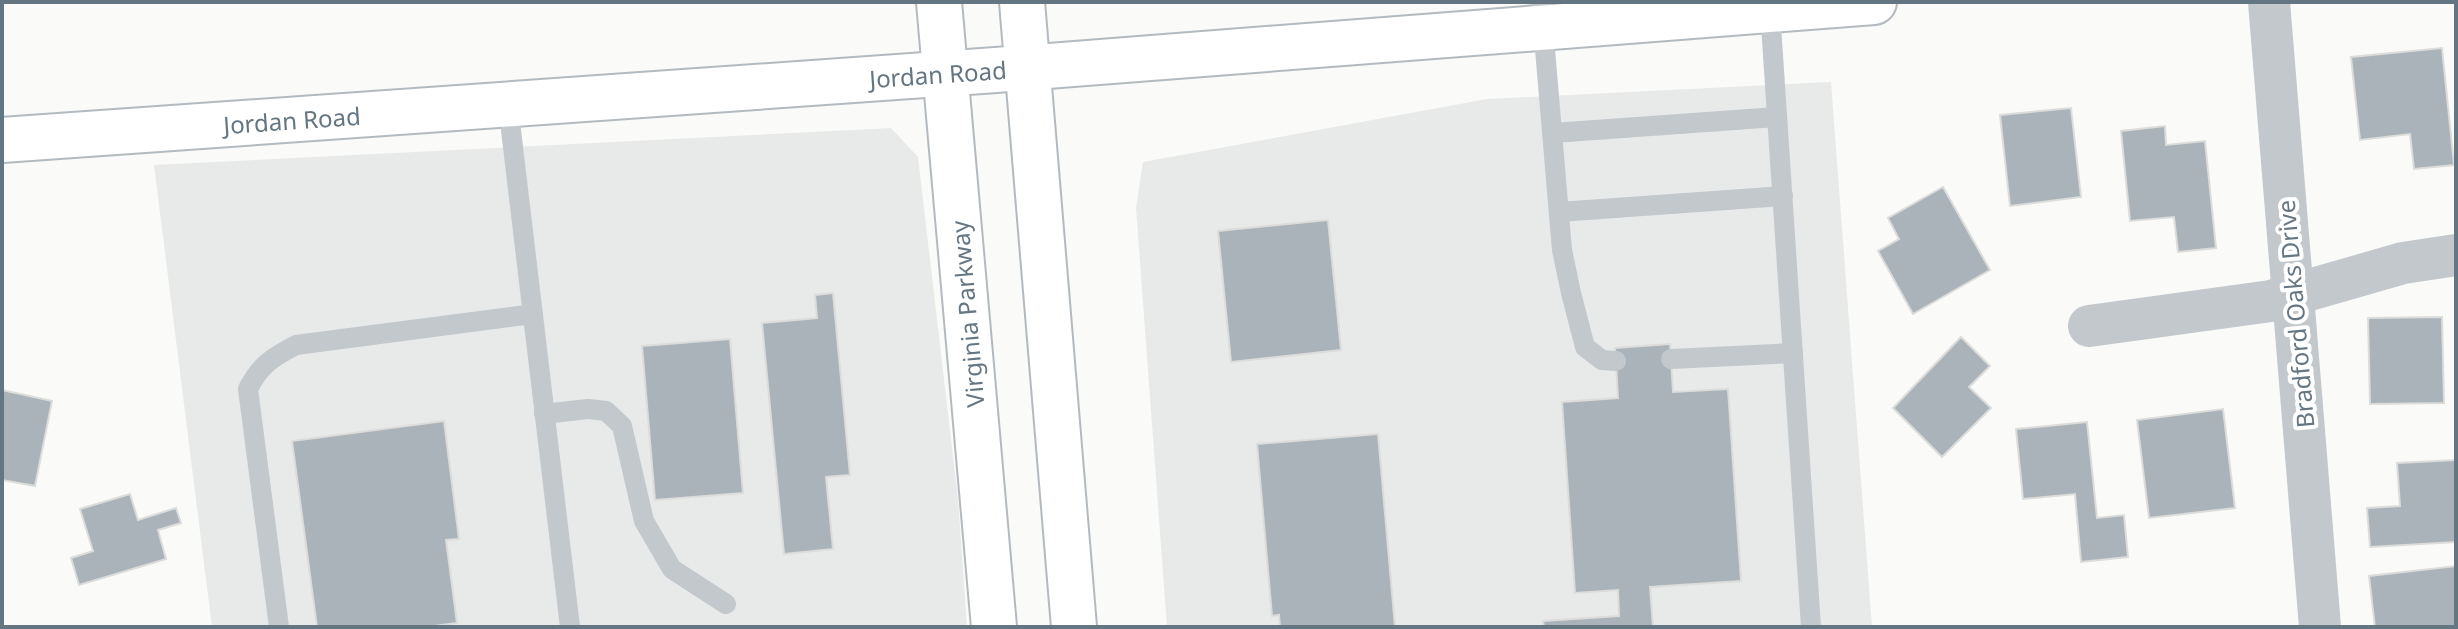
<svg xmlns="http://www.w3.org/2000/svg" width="2458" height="629" viewBox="0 0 2458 629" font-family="'Noto Sans',sans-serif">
<rect width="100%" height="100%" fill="#fafaf8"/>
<!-- built -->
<g fill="#e8e9e9">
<path d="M1831,82L1872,627H1167L1136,208L1143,162L1487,99Z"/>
<path d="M891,128L918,157L958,499L967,627H212L154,165Z"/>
</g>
<!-- building -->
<g fill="#aab3b9" stroke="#dcdcda" stroke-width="2">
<path d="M2442,48L2454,165L2414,169L2410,134L2360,140L2351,57Z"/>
<path d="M2071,108L2081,197L2010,206L2000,115Z"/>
<path d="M2165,126L2166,145L2205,141L2216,248L2178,252L2174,217L2130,221L2121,131Z"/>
<path d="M1943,187L1990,270L1913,314L1878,251L1899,239L1888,218Z"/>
<path d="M1328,220L1341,350L1231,362L1218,231Z"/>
<path d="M833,293L850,475L826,477L833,549L784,554L762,323L817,318L815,295Z"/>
<path d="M2442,317L2444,403L2370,404L2368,318Z"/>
<path d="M1961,337L1990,366L1969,387L1991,408L1942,457L1893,408Z"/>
<path d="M730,339L743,493L655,500L642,346Z"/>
<path d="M1670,344L1673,392L1728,389L1741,581L1650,587L1653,627H1544L1543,621L1619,616L1618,590L1575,593L1562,402L1618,398L1615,348Z"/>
<path d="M2,390L52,401L35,486L2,480Z"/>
<path d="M2223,409L2235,508L2149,518L2137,420Z"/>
<path d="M444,421L459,539L446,540L457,623L427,627H317L292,441Z"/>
<path d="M2087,422L2097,518L2124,515L2128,557L2081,562L2075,494L2023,499L2016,429Z"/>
<path d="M1378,434L1395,627H1280L1279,615L1272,616L1257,444Z"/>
<path d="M2456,460V542L2370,547L2367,508L2400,506L2397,463Z"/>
<path d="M130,494L138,520L176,508L181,523L158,530L166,559L79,585L71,558L93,551L80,509Z"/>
<path d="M2456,566V627H2375L2369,576Z"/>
</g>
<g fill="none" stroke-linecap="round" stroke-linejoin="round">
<!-- secondary casing -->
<g stroke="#b3babf" stroke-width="48">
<g id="secondary">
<path d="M939,2L994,627"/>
<path d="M1022,2L1074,627"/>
<path d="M2,140L996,70L1874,2"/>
</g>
</g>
<!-- path -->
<path stroke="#bbbfc2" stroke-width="5" stroke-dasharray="4 4" stroke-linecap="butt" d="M1082,2V4"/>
<!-- lane -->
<g stroke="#c3c8cc" stroke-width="20">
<path d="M1541,2L1562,250L1571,293L1585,347L1602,360L1616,361"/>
<path d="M1770,10L1811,627"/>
<path d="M508,105L570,627"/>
<path d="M1553,133L1777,117"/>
<path d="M1559,212L1783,196"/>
<path d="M1671,359L1793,353"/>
<path d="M544,414L588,409L606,411L622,426L644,521L672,569L726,604"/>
<path d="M279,627L248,389C260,365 273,357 296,345L533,314"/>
</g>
<!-- street -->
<g stroke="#c3c8cc" stroke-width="42">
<path d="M2269,2L2320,627"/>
<path d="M2089,326L2271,301L2403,263L2456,255"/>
</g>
<!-- secondary -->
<use href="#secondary" stroke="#fff" stroke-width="44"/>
</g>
<g text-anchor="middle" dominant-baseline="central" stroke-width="8" stroke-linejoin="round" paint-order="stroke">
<!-- street labels -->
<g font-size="24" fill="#657683" stroke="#fff">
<text transform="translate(938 74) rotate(-4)">Jordan Road</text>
<text transform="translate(292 120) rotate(-4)">Jordan Road</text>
<text transform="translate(967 314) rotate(-95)">Virginia Parkway</text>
<text transform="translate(2295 314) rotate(-95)">Bradford Oaks Drive</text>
</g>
</g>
<!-- border -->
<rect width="2458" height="629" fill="none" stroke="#657683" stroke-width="8"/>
</svg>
